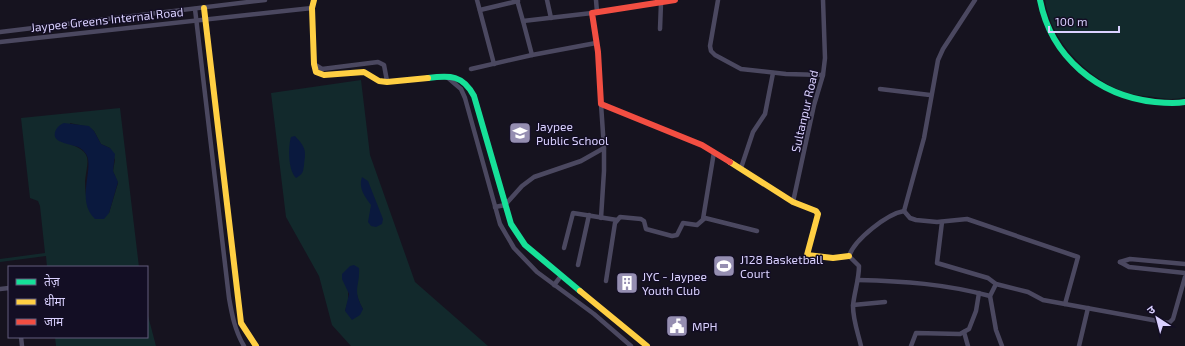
<svg xmlns="http://www.w3.org/2000/svg" width="1185" height="346" viewBox="0 0 1185 346" font-family="'Exo 2','Noto Sans Devanagari',sans-serif">
<rect width="100%" height="100%" fill="#16131f"/>
<!-- green -->
<g fill="#12292c" fill-rule="evenodd">
<path d="M1045,0H1185V97C1175,100 1165,99 1154,97C1145,96 1133,95 1124,92C1087,78 1050,40 1045,0Z"/>
<path d="M361,80L370,155L415,282L488,346H351L332,325L319,276L286,217L271,93ZM358,280C354,291 358,300 363,309L345,311L348,301V289Z"/>
<path d="M120,108L139,267H47L46,256L0,262V259L45,253L40,206L38,201L30,198L21,118ZM70,123L89,127L94,131L101,144L110,148L115,160L113,171L118,183L109,213L87,203C86,196 85,189 85,181C87,161 94,153 70,144Z"/>
<path d="M727,255L731,275L721,277L717,257Z"/>
<path d="M147,312L156,346H56L55,337H147Z"/>
</g>
<!-- water -->
<g fill="#0a193e">
<path d="M64,123L89,126L94,131L101,144L110,148L115,154L113,171L118,182L109,213L104,219H95C75,200 95,168 86,154C80,144 69,146 59,141C50,136 57,125 64,123Z"/>
<path d="M295,136C306,148 306,150 304,165C303,172 303,174 296,178C288,170 288,147 291,137Z"/>
<path d="M362,177L368,181L383,219L382,224L376,227L371,226L368,222L371,205C365,197 358,188 362,177Z"/>
<path d="M354,265L359,268C360,288 352,288 363,309L360,315L352,320L345,311L349,294L342,279V274L350,266Z"/>
</g>
<g fill="none" stroke-linecap="round" stroke-linejoin="round">
<!-- street -->
<g stroke="#4b4860" stroke-width="4.5">
<path d="M477,0L494,64"/>
<path d="M517,0L523,21"/>
<path d="M547,0L551,18"/>
<path d="M596,0L597,12"/>
<path d="M718,0L710,46L711,51L715,55L741,69L786,74L823,75"/>
<path d="M195,9L229,298C232,315 235,331 244,346"/>
<path d="M480,10L518,1"/>
<path d="M660,29L661,3"/>
<path d="M0,32L265,0"/>
<path d="M0,42L312,8"/>
<path d="M532,55L523,21L592,13"/>
<path d="M314,64L322,69L378,62L384,65L387,81"/>
<path d="M471,69L532,55L596,43"/>
<path d="M447,77L461,89L465,98L500,224L514,248L537,272L594,314L631,346"/>
<path d="M880,89L930,95"/>
<path d="M741,168L753,132L765,114L773,73"/>
<path d="M793,202L814,105L823,75L825,58L823,0"/>
<path d="M495,207L505,205L522,186L534,177L581,161L604,148L601,104"/>
<path d="M904,211L910,218L916,220L937,222L967,219L1078,257L1065,304"/>
<path d="M904,211L924,138L938,60L943,49L975,0"/>
<path d="M601,218L604,171V148"/>
<path d="M703,219L714,152"/>
<path d="M942,222L937,263L988,278L996,284L1028,292L1043,300L1169,323L1173,319L1185,277"/>
<path d="M564,248L573,213L617,220"/>
<path d="M1120,262L1129,267L1185,273"/>
<path d="M1120,262L1130,259L1185,264"/>
<path d="M578,265L589,215"/>
<path d="M858,280C903,281 946,284 990,296"/>
<path d="M606,281L615,223L620,217L641,219L644,221L646,229L672,236L677,235L683,223L697,225L705,218L757,231"/>
<path d="M996,284L990,296L996,330L1002,346"/>
<path d="M554,285L561,276"/>
<path d="M0,289L9,288"/>
<path d="M853,305L885,302"/>
<path d="M964,332L968,346"/>
<path d="M21,337L22,346"/>
<path d="M861,346C858,333 853,320 853,306C854,293 859,280 859,266L849,256C855,239 887,214 904,211"/>
<path d="M911,346L916,333L960,334L969,329L976,311L979,293"/>
<path d="M1079,346L1088,308"/>
</g>
<!-- fast -->
<g stroke="#16e098" stroke-width="6">
<path d="M1040,0C1051,57 1098,96 1155,102C1165,103 1175,104 1185,102"/>
<path d="M428,78C450,75 463,75 474,96L511,224L525,245L580,291"/>
</g>
<!-- slow -->
<g stroke="#ffcf43" stroke-width="6">
<path d="M314,0L312,8L314,64L316,72L324,75L364,72L379,81L387,82L428,78"/>
<path d="M204,8L241,323L256,346"/>
<path d="M730,162L793,202L816,211L818,214L807,255L833,258L849,256"/>
<path d="M580,291L647,346"/>
</g>
<!-- jam -->
<path stroke="#f24e42" stroke-width="6" d="M675,0L592,13L598,52L601,104L702,145L730,162"/>
</g>
<!-- icons -->
<defs>
<g id="school-square" transform="scale(1.15)"><rect x="-9" y="-9" width="18" height="18" rx="4" fill="#958eb1" stroke="#130e24"/><path d="M0-5L7-2L0 1L-7-2ZM-4 1L0 2.5L4 1V4Q0 6-4 4Z" fill="#fff"/></g>
<g id="stadium-square" transform="scale(1.15)"><rect x="-9" y="-9" width="18" height="18" rx="4" fill="#958eb1" stroke="#130e24"/><path d="M0-5a6.5 5 0 1 0 0 10a6.5 5 0 1 0 0-10ZM-3.5-1.8h7v3.6h-7Z" fill="#fff"/></g>
<g id="building-square" transform="scale(1.15)"><rect x="-9" y="-9" width="18" height="18" rx="4" fill="#958eb1" stroke="#130e24"/><path d="M-4-6H4V6H1V3H-1V6H-4ZM-2.5-4.3h1.7v1.8h-1.7ZM.8-4.3h1.7v1.8H.8ZM-2.5-1h1.7V.8h-1.7ZM.8-1h1.7V.8H.8Z" fill="#fff"/></g>
<g id="civic-square" transform="scale(1.15)"><rect x="-9" y="-9" width="18" height="18" rx="4" fill="#958eb1" stroke="#130e24"/><path d="M-.6-6.5H3V-4.5H.6V-3L4-1V1h2V6H-6V1h2V-1L-.6-3ZM-1.2 2.5V6h2.4V2.5Z" fill="#fff"/></g>
</defs>
<g fill-rule="evenodd">
<use href="#school-square" x="520" y="133"/>
<use href="#stadium-square" x="724" y="266"/>
<use href="#building-square" x="627" y="283"/>
<use href="#civic-square" x="677" y="326"/>
</g>
<g text-anchor="middle" dominant-baseline="central" stroke-width="3" stroke-linejoin="round" paint-order="stroke">
<!-- street labels -->
<g font-size="12" fill="#dad1ff" stroke="#130e24">
<text transform="translate(107 19) rotate(-6)">Jaypee Greens Internal Road</text>
<text transform="translate(804 111) rotate(-77)">Sultanpur Road</text>
</g>
<!-- poi labels -->
<g font-size="12" fill="#dad1ff" stroke="#130e24" text-anchor="start">
<text x="536" y="126">Jaypee<tspan x="536" dy="14">Public School</tspan></text>
<text x="740" y="259">J128 Basketball<tspan x="740" dy="14">Court</tspan></text>
<text x="642" y="276">JYC - Jaypee<tspan x="642" dy="14">Youth Club</tspan></text>
<text x="692" y="326">MPH</text>
</g>
</g>
<!-- legend -->
<rect x="8" y="266" width="140" height="72" fill="#130e24" stroke="#635c7c"/>
<rect x="16" y="279" width="20" height="6" fill="#16e098" stroke="#635c7c"/>
<text x="44" y="286" font-size="12" fill="#dad1ff">तेज़</text>
<rect x="16" y="299" width="20" height="6" fill="#ffcf43" stroke="#635c7c"/>
<text x="44" y="306" font-size="12" fill="#dad1ff">धीमा</text>
<rect x="16" y="319" width="20" height="6" fill="#f24e42" stroke="#635c7c"/>
<text x="44" y="326" font-size="12" fill="#dad1ff">जाम</text>
<!-- north arrow -->
<g transform="translate(1157 318) rotate(324)" stroke="#130e24" stroke-width="3" paint-order="stroke">
<path d="M0-3L7 15L0 10L-7 15Z" fill="#dad1ff"/>
<text y="-6" font-size="11" font-weight="bold" text-anchor="middle" fill="#dad1ff">उ</text>
</g>
<!-- scale -->
<path d="M1049 26v6h70v-6" fill="none" stroke="#dad1ff" stroke-width="2"/>
<text x="1055" y="26" font-size="12" fill="#dad1ff" stroke="#130e24" stroke-width="3" paint-order="stroke">100 m</text>
</svg>
